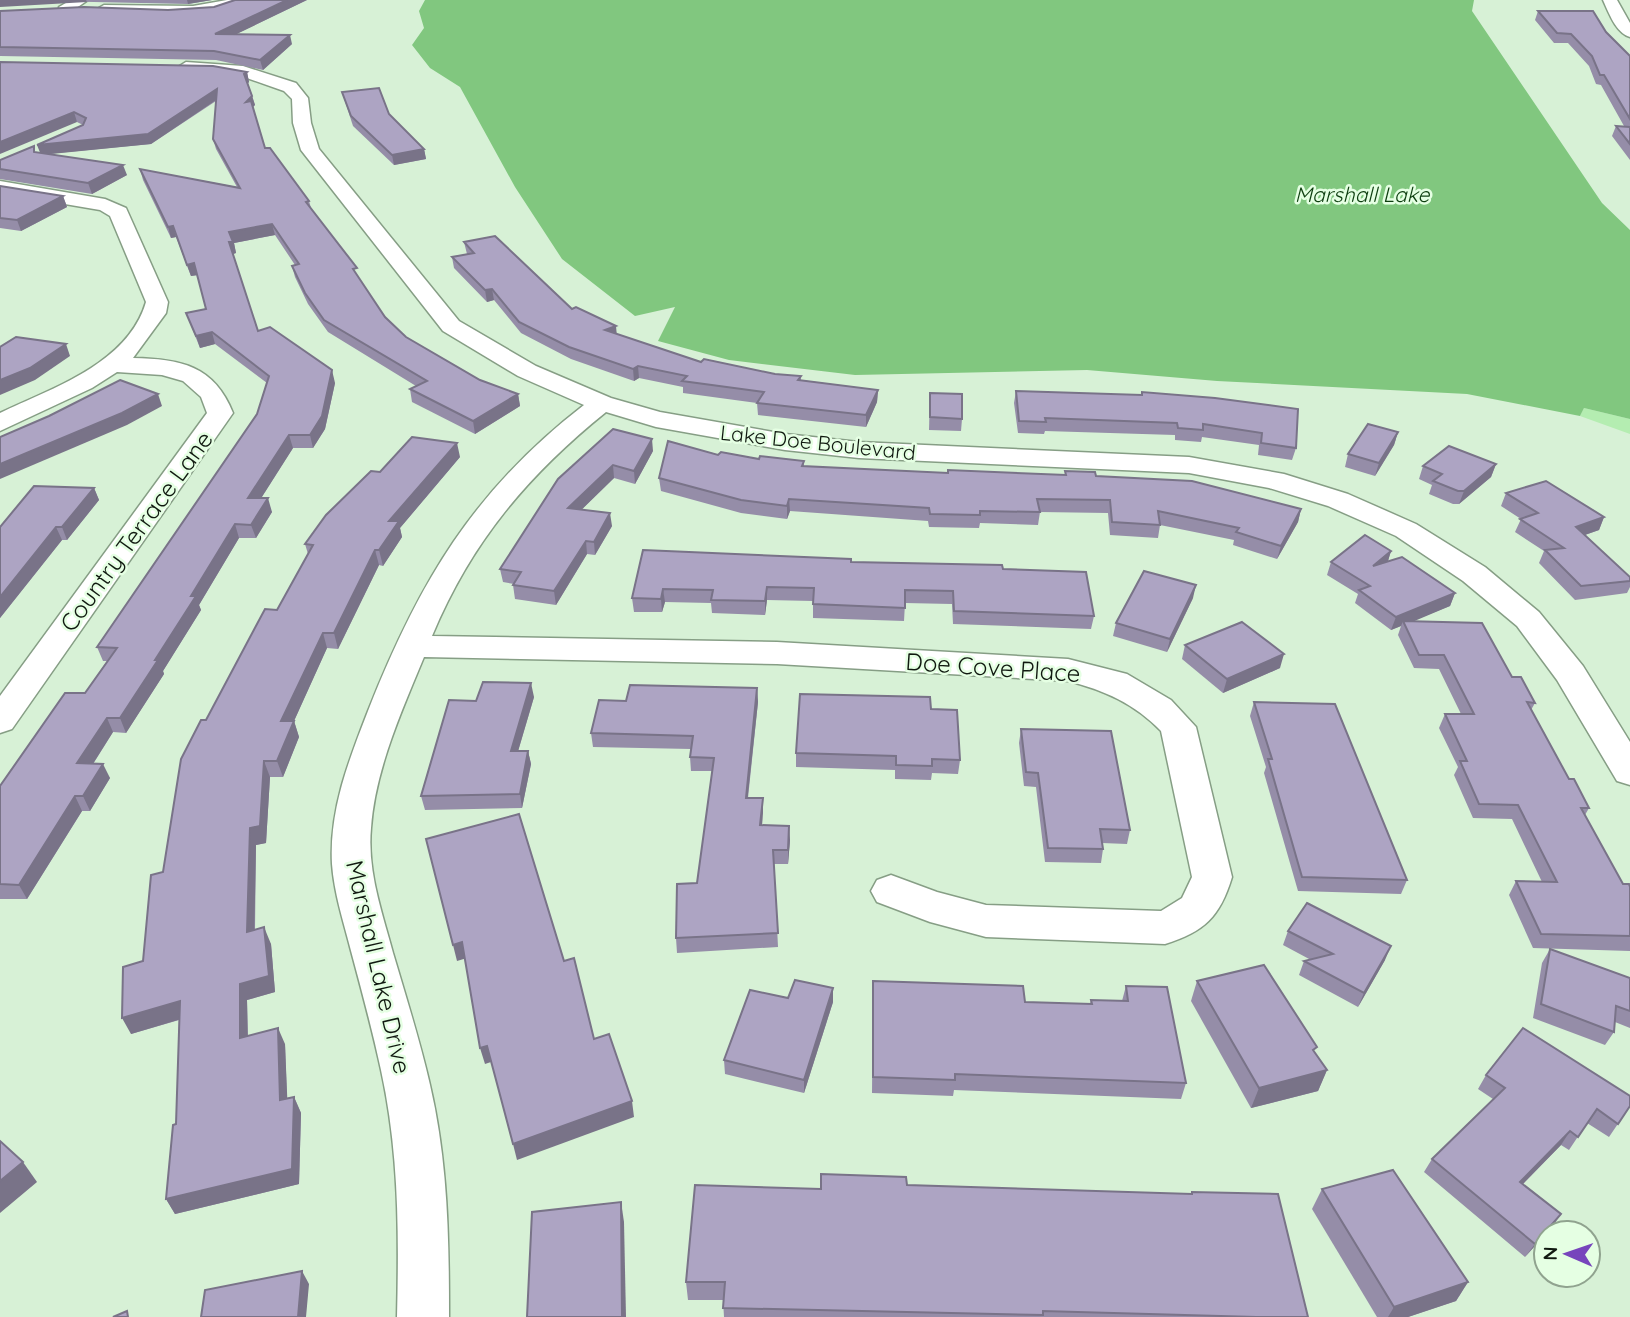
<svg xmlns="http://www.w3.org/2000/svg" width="1630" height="1317" viewBox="0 0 1630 1317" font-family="Quicksand,sans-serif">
<rect width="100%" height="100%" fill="#d7f1d6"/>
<!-- green -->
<path fill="#b4edb1" d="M1584,408L1630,419V434L1580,416Z"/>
<!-- water -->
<path fill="#81c77f" d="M425,0H1474L1472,11L1602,203L1630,230V419L1584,408L1580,416L1467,394L1217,381L1087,370L855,375L729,360L658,341L675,307L635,316L562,259L515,187L460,87L430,68L412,45L424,28L419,11Z"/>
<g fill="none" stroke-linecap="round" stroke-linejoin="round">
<!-- street casing -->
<g stroke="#869e85" stroke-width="3">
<g id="street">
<path d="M71,0H88L69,13H59V7Z"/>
<path d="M227,0H246C222,23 137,14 104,13L97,9L104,5L193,6Z"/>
<path d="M1603,0H1617L1630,23V37C1616,33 1609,13 1603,0Z"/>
<path d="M186,62L243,66L296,83L308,98L311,123L319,149L459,321L536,366L611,398L660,412L785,434L859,442L1189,457L1284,474L1348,494L1416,524L1485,567L1539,612L1583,666L1630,742V785L1617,781L1557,680L1517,626L1463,581L1396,536L1328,506L1269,488L1189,473L859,458L785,450L656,427L606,412C528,475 471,542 432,636L777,642L1068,659L1127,674L1171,700L1196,727L1232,877C1220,917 1204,932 1165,944L986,937L930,922L877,902L871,891L877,880L891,875L937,892L986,905L1161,911L1182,898L1192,877L1161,731C1135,704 1104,690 1068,681L777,664L424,657C402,710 375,770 371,828C367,871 382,912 393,953C406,997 420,1041 430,1085C448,1162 449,1239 449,1317H397C399,1233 399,1152 381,1070C372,1028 361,988 350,947C343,920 334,892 332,864C329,810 349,760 368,711C419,582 473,491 584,405L518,376L443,331L301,150L293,123L292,99L284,91L241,76L180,70L178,67Z"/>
<path d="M0,181L105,199L126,208L168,302L166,313L133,358C180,359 214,365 233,413L12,729L0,733V696L207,413L201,397L183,381L162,375L117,372L92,388L0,431V413C52,388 128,364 146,302L110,216L100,210L0,193Z"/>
</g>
</g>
<!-- street -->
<use href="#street" fill="#fff" fill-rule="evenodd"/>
</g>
<!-- wall -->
<g fill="#958da8">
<path d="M0,0H212L188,4Z"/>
<path d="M307,0L236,34L292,44L263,70L216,60L0,56V11L168,10Z"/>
<path d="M1538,11L1606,32L1630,56V160L1612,136L1616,126H1624L1601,85L1596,84L1589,66L1568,43H1554L1535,20Z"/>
<path d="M0,62L247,72L249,82L248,83L255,105L253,107L265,148L309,201L311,208L385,317L406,337L480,380L518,394L520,406L475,434L412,402L410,389L416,386L328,332L308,304L295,277L292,266L295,265L275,235L234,243L236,253L233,254L258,331L335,383L325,429L313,448H293L261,498L272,512L256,538H239L199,605L201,610L163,671L164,674L126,733L113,732L93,764L110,778L90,811H82L27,899H0V786L85,693L107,661H103L97,647L257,414L267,383L215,344L200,348L186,313L206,309L197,275L191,276L176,237L171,238L143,180L140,169L237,187L216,149L213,139L216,101L151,144L47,154L127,175L92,194L0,179V160L37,153H40L83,125L77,122Z"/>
<path d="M342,92L389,114L424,149L426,159L394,165L353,126Z"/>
<path d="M0,186L63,196L67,207L21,231L0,228Z"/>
<path d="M464,242L572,309L616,334L701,362L775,374L801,376V380L878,390L877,402L866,427L758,415L757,403L683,393V387L639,378L634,381L571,359L521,333L494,300L487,302L454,268L452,257L467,254Z"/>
<path d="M1016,391L1142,395V392L1215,398L1296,448L1292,460L1258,455L1259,445L1202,437L1201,442L1175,440V435L1045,431L1044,434L1018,433L1014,403Z"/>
<path d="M930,393L962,419L961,431L929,430Z"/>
<path d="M1398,432L1394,445L1375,476L1345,467L1348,454Z"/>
<path d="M653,451L635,484L614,478L582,509L612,526L595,555L587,554L556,605L515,599L513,585L514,584L503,582L500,569L558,479Z"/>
<path d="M718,455L759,459L804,461V466L948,473L1065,475V471L1301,509L1298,522L1277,559L1233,545L1234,540L1160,525L1158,538L1110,535L1108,513L1040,512L1038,525L980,523L979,528L929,527L928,521L790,511L787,519L741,513L661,491L659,478Z"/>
<path d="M460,457L400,528L402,537L383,566L379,565L338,649L327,648L294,721L299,737L283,777H270L266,843L256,845L255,930L271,944L275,992L247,1000L248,1036L285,1044L287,1099L294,1097L301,1113L299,1184L175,1214L166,1199L176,1124L179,1020L131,1034L143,961L163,872L206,720L277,610L308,554L305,544L380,472Z"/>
<path d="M1496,464L1491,477L1459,504H1453L1429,494L1432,485L1419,479L1423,466Z"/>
<path d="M94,488L99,500L67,540H62L0,618V527Z"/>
<path d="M1506,493L1604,517L1599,530L1585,535L1630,577V587L1627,593L1575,600L1539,563L1544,551L1515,532L1521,519L1501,506Z"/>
<path d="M643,550L851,562L1003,569L1094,616L1091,629L953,624L952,604L905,603L904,621L813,618V601L767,600L765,615L712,613L711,603L665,602L662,612H634L632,598Z"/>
<path d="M1391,551L1388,561L1455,593L1450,606L1412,621L1512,677L1535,703L1531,710L1569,779L1589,808L1585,815L1623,884L1630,887V951L1533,948L1509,895L1516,881L1542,882L1512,819L1473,818L1454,775L1458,767L1439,728L1445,714H1461L1439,669L1414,668L1398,635L1401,626L1391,630L1355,603L1358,594L1327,575L1331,562Z"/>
<path d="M1193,598L1167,652L1113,636L1116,623Z"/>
<path d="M1185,645L1280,668L1223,693L1182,659Z"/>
<path d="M757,688L758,702L748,798H763L762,825L790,840L788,864H774L778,947L677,953L676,938L697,883L712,771H691L690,757L691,749L593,747L591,733L626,701Z"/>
<path d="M534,697L518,751H528L531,764L522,808L425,810L421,796L476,701Z"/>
<path d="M1254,702L1407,880L1401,894L1298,891L1264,773L1266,767L1250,716Z"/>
<path d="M931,709L960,760L958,774L932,773L931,780L895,779V770L796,767V753Z"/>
<path d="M1021,729L1130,830L1127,844L1102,843L1103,849L1101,863L1045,862L1036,787L1024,786L1019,743Z"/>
<path d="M1288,931L1385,960L1358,1007L1299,975L1304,961L1311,960L1283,945Z"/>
<path d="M1550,949L1630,978V1028L1615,1022L1614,1032L1605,1045L1533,1018L1542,963Z"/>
<path d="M873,981L1025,1002L1090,1004L1091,1000L1122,1001L1126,986L1186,1083L1181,1099L954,1090L953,1096L872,1093Z"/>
<path d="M1197,981L1327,1070L1318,1091L1251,1108L1191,1001Z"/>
<path d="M833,988V1002L804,1093L725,1074L724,1060L788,998Z"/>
<path d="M1486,1075L1630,1106L1609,1137L1587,1123L1569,1150L1561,1145L1523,1184L1551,1228L1525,1257L1424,1172L1432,1159L1493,1099L1478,1089Z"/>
<path d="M907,1185L1191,1194L1192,1192L1308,1317H724L723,1300H688L686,1282L821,1189Z"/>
<path d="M1322,1189L1468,1282L1456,1301L1408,1317H1377L1312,1209Z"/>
</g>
<!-- shaded-wall -->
<g fill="#797388">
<path d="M0,0H86L87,2L0,7Z"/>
<path d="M187,0H212L188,4Z"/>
<path d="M287,0H307L218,43L215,34Z"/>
<path d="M290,35L292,44L263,70L260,60Z"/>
<path d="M247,72L249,82L247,84L244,74Z"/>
<path d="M217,89L219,98L151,144L41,155L37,145Z"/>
<path d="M252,96L255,105L248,111L246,102Z"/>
<path d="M74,112L77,122L0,154V142Z"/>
<path d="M424,149L426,159L394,165L392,155Z"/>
<path d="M123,165L127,175L92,194L88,183Z"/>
<path d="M63,196L67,207L21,231L17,220Z"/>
<path d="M272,224L275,235L234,243L236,253L233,254L229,242V232Z"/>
<path d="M173,226L176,237L171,238L168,227Z"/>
<path d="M194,263L198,275L191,276L187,265Z"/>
<path d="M492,289L494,300L487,302L485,290Z"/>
<path d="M616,326L617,337L605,330Z"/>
<path d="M212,332L215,344L200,348L196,336Z"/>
<path d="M66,344L70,356L35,380L0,395V380Z"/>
<path d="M638,366L639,378L634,381L633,369Z"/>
<path d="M332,370L335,383L325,429L313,448L310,435Z"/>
<path d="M878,390L877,402L866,427V415Z"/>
<path d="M158,394L162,406L127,425L0,479V464Z"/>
<path d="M518,394L520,406L475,434L473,421Z"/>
<path d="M1398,432L1394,445L1375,476L1379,463Z"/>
<path d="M289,435L293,448L253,511L248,498Z"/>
<path d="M652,439L653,451L635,484L634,471Z"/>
<path d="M457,443L460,457L400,528L402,537L383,566L379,550L389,521Z"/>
<path d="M1496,464L1491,477L1459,504L1464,491Z"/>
<path d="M613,465L614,478L570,521L568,508Z"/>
<path d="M94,488L99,500L67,540L62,527Z"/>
<path d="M268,498L272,512L256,538L251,525Z"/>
<path d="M789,499L790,511L787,519V506Z"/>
<path d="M1301,509L1298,522L1277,559L1281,546Z"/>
<path d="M610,513L612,526L595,555L594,542Z"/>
<path d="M1604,517L1599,530L1570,540L1576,527Z"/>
<path d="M235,524L239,538L199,605L201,610L163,671L164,674L126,733L120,718L155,660L191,596Z"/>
<path d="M56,527L62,540L0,618V597Z"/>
<path d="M586,541L587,554L556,605L554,591Z"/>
<path d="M375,550L379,565L338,649L334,633Z"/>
<path d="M1391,551L1387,564L1373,566Z"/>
<path d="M1196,585L1193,598L1167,652L1170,639Z"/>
<path d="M767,587V600L765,615V601Z"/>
<path d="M663,589L665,602L662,612L661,599Z"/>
<path d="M1455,593L1450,606L1405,625L1403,621L1401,626L1391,630L1396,617Z"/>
<path d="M323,633L327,648L294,721L299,737L283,777L277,761L281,721Z"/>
<path d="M1284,654L1280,668L1223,693L1227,679Z"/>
<path d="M531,683L534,697L514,765L511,751Z"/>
<path d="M757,688L758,702L746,812V798Z"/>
<path d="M107,718L113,732L84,778L77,763Z"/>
<path d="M528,751L531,764L522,808L520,794Z"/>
<path d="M264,761L270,777L266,843L256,845L254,948L247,932L250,828Z"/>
<path d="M103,764L110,778L90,811L83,796Z"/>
<path d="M75,796L82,811L27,899L19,885Z"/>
<path d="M763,798V812L761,839L760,825Z"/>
<path d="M789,826L790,840L788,864V850Z"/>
<path d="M264,927L271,944L275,992L247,1000L248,1054L240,1038V984Z"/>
<path d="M462,942L467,958L457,961L453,945Z"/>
<path d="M1391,946L1385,960L1358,1007L1364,993Z"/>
<path d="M833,988V1002L804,1093V1080Z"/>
<path d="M180,1001L188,1017L131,1034L122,1018Z"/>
<path d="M278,1028L285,1044L288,1116L280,1100Z"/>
<path d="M487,1046L491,1062L485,1064L480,1048Z"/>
<path d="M1327,1070L1318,1091L1251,1108L1259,1088Z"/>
<path d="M294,1097L301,1113L299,1184L175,1214L166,1199Z"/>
<path d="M632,1101L634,1117L517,1160L513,1144Z"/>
<path d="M1570,1131L1561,1145L1512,1195L1520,1182Z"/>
<path d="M23,1162L37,1182L0,1213V1181Z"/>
<path d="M621,1202L624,1222L626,1317H622Z"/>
<path d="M1561,1214L1551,1228L1525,1257L1535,1244Z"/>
<path d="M302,1271L309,1284L306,1317H298Z"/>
<path d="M1468,1282L1456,1301L1408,1317H1388L1394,1307Z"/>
</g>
<!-- building -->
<g fill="#ada4c3" stroke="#797388" stroke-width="2">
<path d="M235,0H287L215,34L290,35L260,60L214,51L0,47V11L84,7L168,10L214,7Z"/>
<path d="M1538,11H1593L1606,32L1630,56V119L1604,75H1600L1592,56L1571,34L1557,33Z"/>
<path d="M0,62L213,66L247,72L244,74L252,96L246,102L251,101L265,148H270L309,201L306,202L357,268L353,269L385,317L406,337L480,380L518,394L473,421L410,389L427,381L324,320L305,293L292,266L299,264L272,224L229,232L233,242H229L258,331L270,327L332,370L322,416L310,435H289L248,498H268L251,525L235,524L191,596H196L155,660H158L120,718H107L77,763L103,764L83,796H75L19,885L0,884V786L65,693H85L117,648L97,647L257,414L269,376L212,332L196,336L186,313L206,309L194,263L187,265L173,226L168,227L140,169L240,188L213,139L217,89L148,134L37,145L83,125L86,118L74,112L0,142Z"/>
<path d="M379,88L389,114L424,149L392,155L351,116L342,92Z"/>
<path d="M1616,126L1630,127V144Z"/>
<path d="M34,146V152L123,165L88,183L0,169V160Z"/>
<path d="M0,186L63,196L17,220L0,218Z"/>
<path d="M495,236L572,309L576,307L616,326L605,330L701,362L704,359L775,374L801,376L798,380L878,390L866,415L757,403L764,392L682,381L687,376L638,366L633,369L569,347L519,322L492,289L485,290L452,257L474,253L464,242Z"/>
<path d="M16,337L66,344L30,368L0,380V347Z"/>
<path d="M120,380L158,394L122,413L0,464V437L49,416Z"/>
<path d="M1016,391L1142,395V392L1215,398L1298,409L1296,448L1261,443L1262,433L1203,424V430L1178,428L1177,423L1045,418L1046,422L1019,421Z"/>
<path d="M930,393L962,394V419L930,417Z"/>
<path d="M1368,424L1398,432L1379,463L1348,454Z"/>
<path d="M613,429L652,439L634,471L613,465L568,508L610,513L594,542L586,541L554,591L513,585L521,572L500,569L558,479Z"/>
<path d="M412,437L457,443L389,521H399L379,550H375L334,633H323L281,721H294L277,761H264L260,826L250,828L247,932L264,927L269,976L240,984V1038L278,1028L280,1100L294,1097L292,1169L166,1199L173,1125L176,1124L180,1001L122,1018L123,967L143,961L151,875L163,872L181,759L201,720H206L265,609L277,610L313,545L305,544L326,515L371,471L380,472Z"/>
<path d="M668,441L718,455L721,452L759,459L760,456L804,461L802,466L948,473V470L1066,475L1065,471L1095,472L1096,476L1192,481L1301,509L1281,546L1236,532L1239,528L1158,511L1160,525L1112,522L1110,500L1037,499L1040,512L980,511V515L930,514L929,508L789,499L787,506L741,500L659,478Z"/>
<path d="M1449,446L1496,464L1464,491H1458L1433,481L1442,474L1423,466Z"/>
<path d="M1546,481L1604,517L1576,527L1630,577V581L1581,586L1545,550L1564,548L1520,519L1538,513L1506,493Z"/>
<path d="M34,486L94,488L62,527H56L0,597V527Z"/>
<path d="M1365,535L1391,551L1373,566L1402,557L1455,593L1396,617L1359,590L1370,586L1331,562Z"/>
<path d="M643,550L851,559V562L1002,565L1003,569L1086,572L1094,616L954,611L953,591L905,590V608L813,604L814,588L767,587L765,601L711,600L713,590L663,589L661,599L632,598Z"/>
<path d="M1144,571L1196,585L1170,639L1116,623Z"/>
<path d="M1403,621L1482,623L1512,677H1521L1535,703L1527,702L1569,779H1574L1589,808H1581L1623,884H1629L1630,887V936L1541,934L1516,881L1557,882L1518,805L1479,804L1460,761H1467L1445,714H1474L1444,655H1419Z"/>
<path d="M1242,622L1284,654L1227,679L1185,645Z"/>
<path d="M483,682L531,683L511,751H528L520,794L421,796L449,700L476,701Z"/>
<path d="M630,685L757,688L746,798H763L760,825L789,826L788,850H773L778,933L676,938L677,884L697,883L714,758L690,757L693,736L591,733L599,700L626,701Z"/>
<path d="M800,694L930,697L931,709L957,710L960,760L932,759V766L896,765V756L796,753Z"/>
<path d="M1254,702L1335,704L1407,880L1302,877L1268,759H1272Z"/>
<path d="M1021,729L1111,731L1130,830L1100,829L1103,849L1048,848L1038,773L1026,772Z"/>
<path d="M519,814L564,961L574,958L594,1039L609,1034L632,1101L513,1144L487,1046L480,1048L462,942L453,945L426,839Z"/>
<path d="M1307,903L1391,946L1364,993L1304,961L1333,954L1288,931Z"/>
<path d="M1550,949L1630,978V1011L1616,1006L1614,1032L1541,1004Z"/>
<path d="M1264,965L1317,1047L1313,1050L1327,1070L1259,1088L1197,981Z"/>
<path d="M795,980L833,988L804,1080L724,1060L750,990L788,998Z"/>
<path d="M873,981L1023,986L1025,1002L1092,1004L1091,1000L1128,1001L1126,986L1167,987L1186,1083L955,1074V1080L873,1077Z"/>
<path d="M1523,1028L1630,1096V1106L1618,1124L1597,1109L1578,1137L1570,1131L1520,1182L1561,1214L1535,1244L1432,1159L1505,1088L1486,1075Z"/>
<path d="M0,1141L23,1162L0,1181Z"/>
<path d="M1393,1170L1468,1282L1394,1307L1322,1189Z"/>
<path d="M821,1174L906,1177L907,1185L1192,1194V1192L1278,1194L1308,1317H1256L1043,1311V1315L723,1308L725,1282H686L695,1185L821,1189Z"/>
<path d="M621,1202L622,1317H527L532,1212Z"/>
<path d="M302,1271L298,1317H201L205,1290Z"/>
<path d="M127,1311L128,1317H113Z"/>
</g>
<g text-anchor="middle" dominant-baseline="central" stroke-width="5" stroke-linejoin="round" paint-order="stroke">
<!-- far-water labels -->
<g font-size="21" font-style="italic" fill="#0d3e0f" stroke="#e5ffe3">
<text x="1362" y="194">Marshall Lake</text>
</g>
<!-- far-street labels -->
<g font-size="21" fill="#101910" stroke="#e5ffe3">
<text transform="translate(818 442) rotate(6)">Lake Doe Boulevard</text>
</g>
<!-- street labels -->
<g font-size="24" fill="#101910" stroke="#e5ffe3">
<text transform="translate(136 531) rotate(-54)">Country Terrace Lane</text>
<text transform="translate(993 667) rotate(4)">Doe Cove Place</text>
<text transform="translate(379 967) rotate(77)">Marshall Lake Drive</text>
</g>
</g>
<!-- north arrow -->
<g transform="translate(1567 1254) rotate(272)"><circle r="33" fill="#e5ffe3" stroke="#90a38f" stroke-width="2"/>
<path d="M0-5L12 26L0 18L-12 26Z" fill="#7745bc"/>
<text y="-10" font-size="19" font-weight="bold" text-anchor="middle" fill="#101910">N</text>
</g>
</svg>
